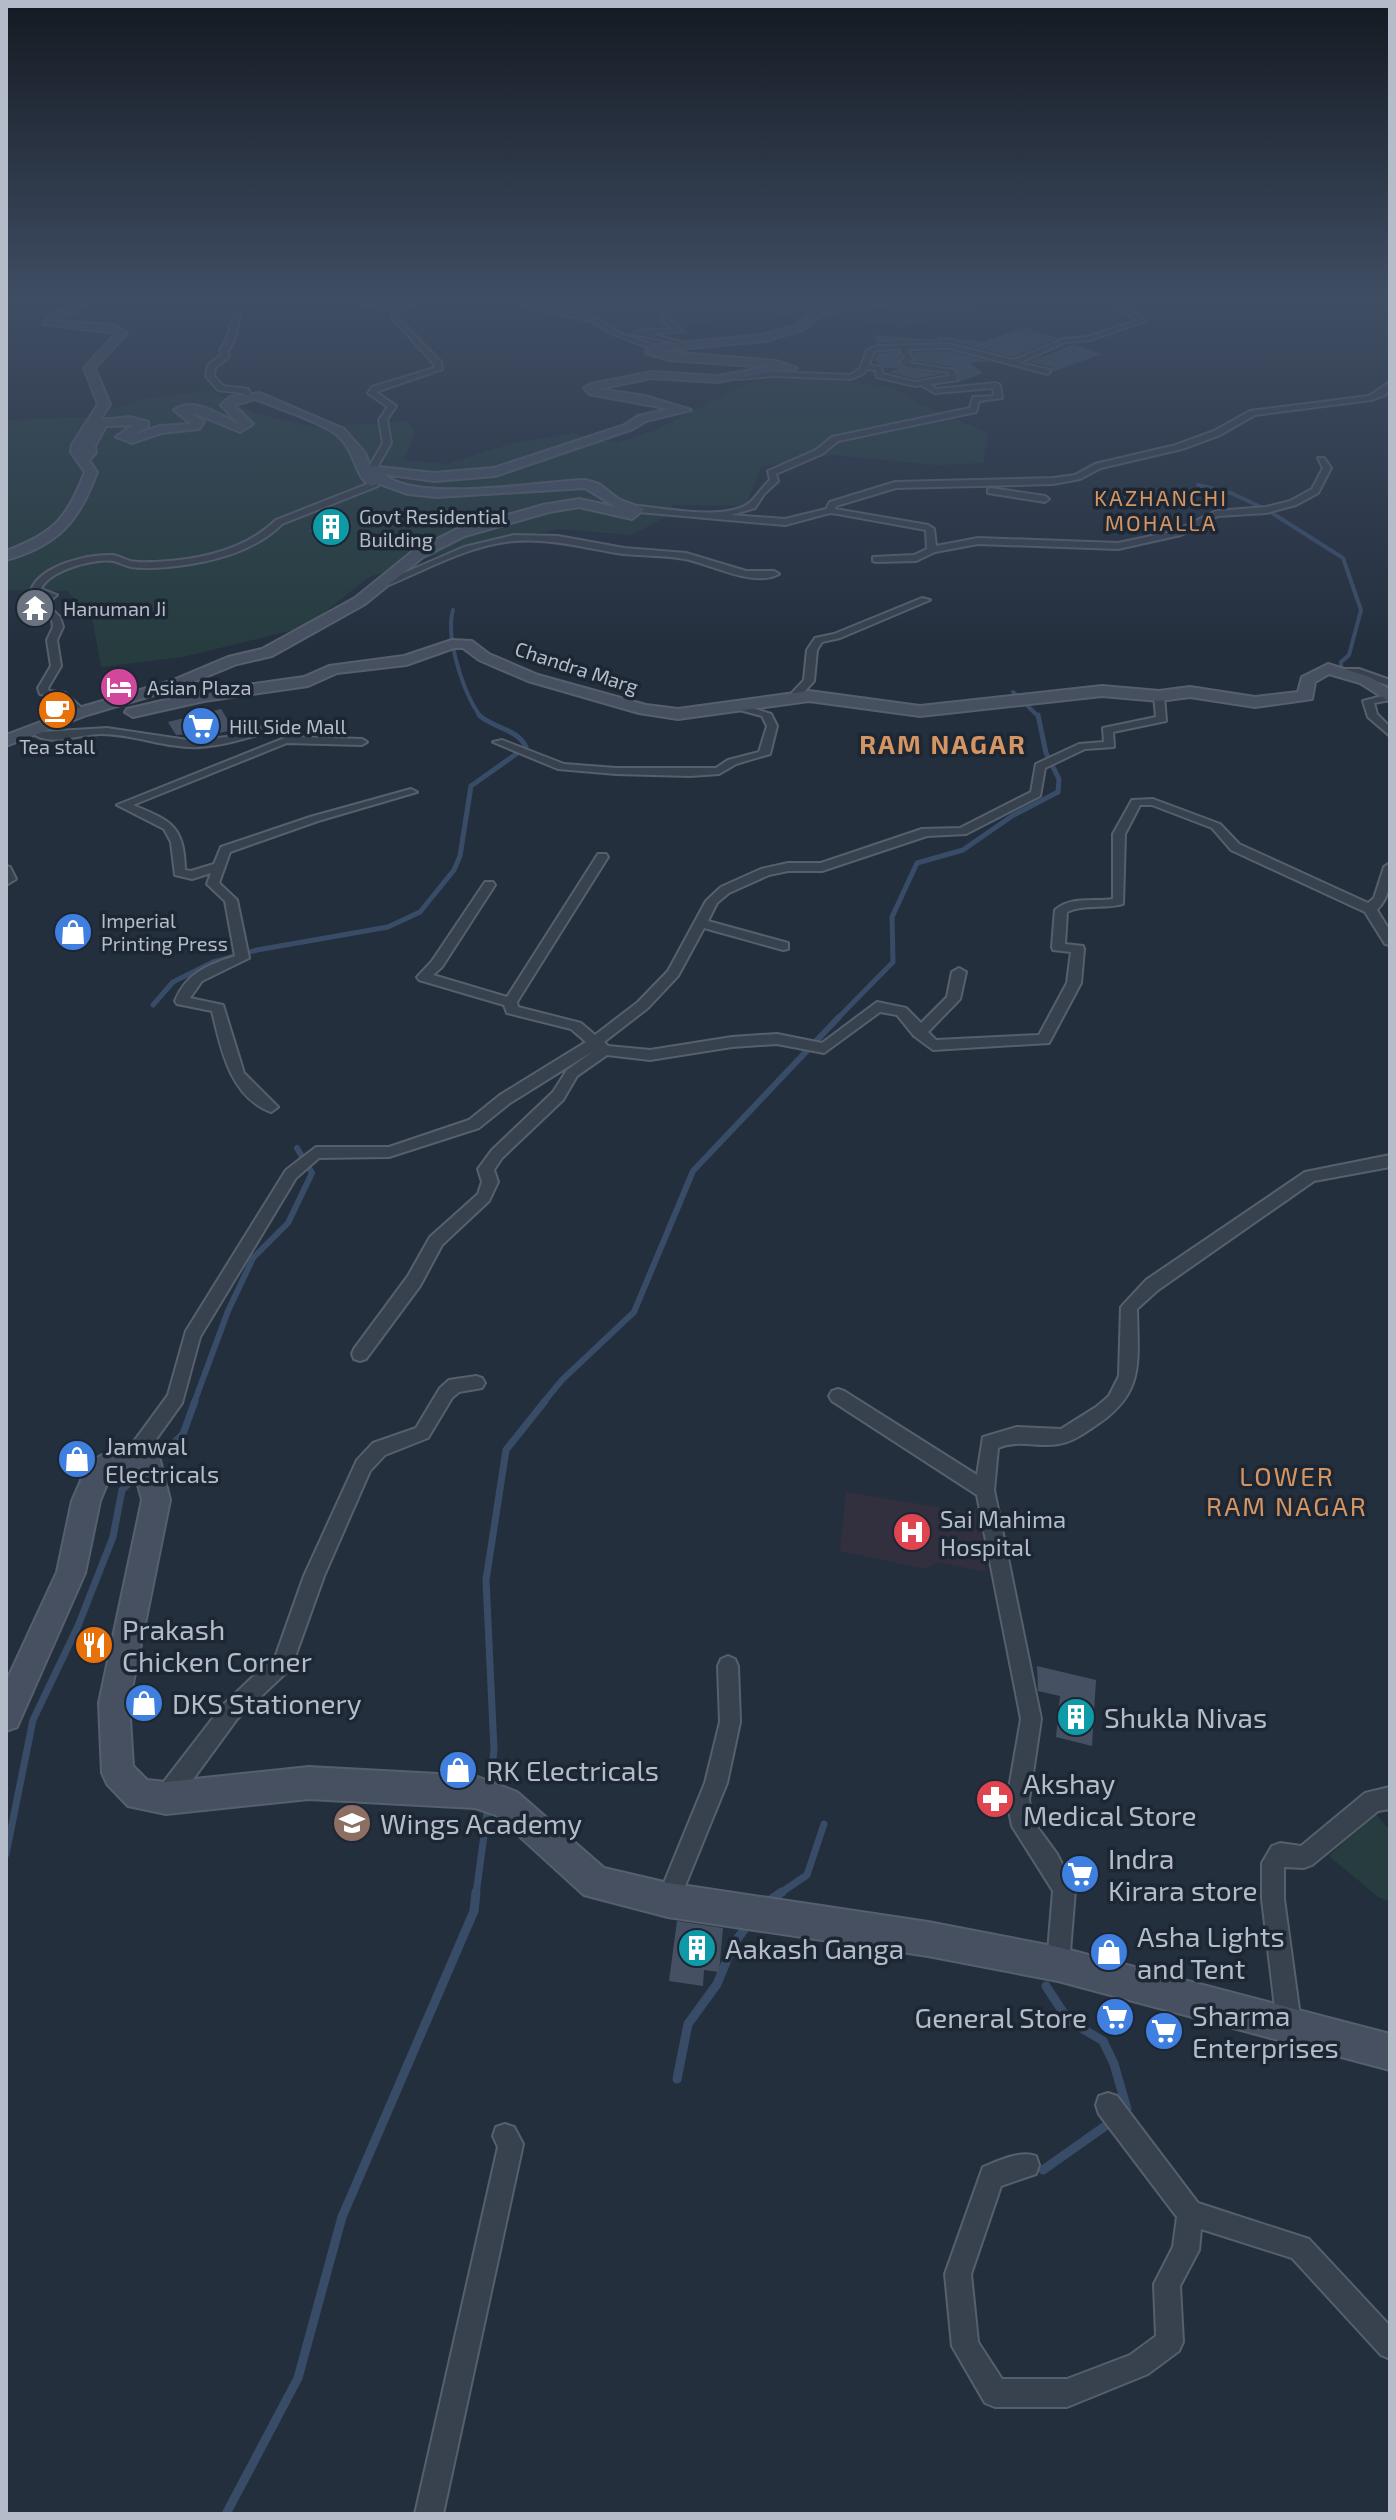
<svg xmlns="http://www.w3.org/2000/svg" width="1396" height="2520" viewBox="0 0 1396 2520" font-family="'Exo 2',sans-serif">
<rect width="100%" height="100%" fill="#242f3e"/>
<!-- medical -->
<path fill="#32303f" d="M846,1492L980,1514L986,1572L938,1562L925,1569L840,1551Z"/>
<!-- green -->
<g fill="#263c3f">
<path d="M505,295H1044L904,327L802,315L614,330Z"/>
<path d="M812,378L890,387L921,404L988,433L983,463L936,465L833,455L761,467L746,506L672,505L671,514L632,535L558,529L465,546L369,577L306,627L183,657L101,667L92,617L67,591L6,590V420L90,417L146,398L212,391L253,413L312,427L408,421L415,432L404,460L447,464L510,444L574,433L617,443L658,429L753,381Z"/>
<path d="M1376,1814L1390,1831V1902L1378,1897L1329,1856Z"/>
</g>
<g fill="none" stroke-linecap="round" stroke-linejoin="round">
<!-- stream-far4 -->
<g stroke="#394c67" stroke-width="4">
<path d="M1198,485L1231,493L1263,508"/>
<path d="M1272,513L1343,558L1361,610L1349,655L1341,662V669"/>
<path d="M453,610C445,638 464,695 481,717"/>
<path d="M1013,692L1039,717"/>
</g>
<!-- stream-far3 -->
<g stroke="#394c67" stroke-width="5">
<path d="M153,1005L173,982L213,962L257,950L388,927L420,912L454,870L460,856L471,786L526,747C517,728 494,729 479,715"/>
<path d="M837,1019L893,962L892,917L917,863L963,850L1012,816L1058,792L1059,779L1046,753L1038,715"/>
</g>
<!-- stream-far2 -->
<g stroke="#394c67" stroke-width="6">
<path d="M194,1403L228,1311L253,1258L288,1223L312,1173L297,1148"/>
<path d="M543,1403L562,1380L634,1312L693,1171L839,1017"/>
</g>
<!-- stream-far1 -->
<g stroke="#394c67" stroke-width="7">
<path d="M153,1462L183,1434L195,1401"/>
<path d="M490,1787L494,1750L486,1580L506,1450L545,1401"/>
<path d="M6,1854L33,1720L78,1626L113,1537L122,1490L141,1472"/>
<path d="M476,1894L488,1806"/>
<path d="M779,1894L807,1875L824,1824"/>
</g>
<!-- stream -->
<g stroke="#394c67" stroke-width="9">
<path d="M766,1903L782,1892"/>
<path d="M1046,1986L1068,2020L1103,2041L1114,2064L1127,2109L1122,2112"/>
<path d="M677,2079L688,2024L717,1984L734,1943L744,1930"/>
<path d="M1043,2170L1111,2122"/>
<path d="M226,2514L298,2378L342,2217L474,1911L476,1892"/>
</g>
</g>
<!-- building -->
<g fill="#455162">
<path d="M1024,327L1057,338L1014,357L950,341L877,343L873,335L937,340L938,336L984,342Z"/>
<path d="M1074,344L1102,354L1054,371L1052,367L1029,362Z"/>
<path d="M949,351L988,361L970,363L983,373L959,382L961,379L954,367L915,361L912,352Z"/>
<path d="M897,352L901,357L896,362L902,369L942,374L915,379L889,372L898,368H884L874,360L879,353Z"/>
<path d="M331,517L353,523L331,536L309,531Z"/>
<path d="M221,709L234,730L194,738L190,734L176,735L168,722Z"/>
<path d="M1037,1666L1096,1680L1092,1746L1056,1737L1060,1696L1038,1691Z"/>
<path d="M677,1921L723,1928L719,1972L704,1970L703,1986L669,1981Z"/>
</g>
<g fill="none" stroke-linecap="round" stroke-linejoin="round">
<!-- street casing -->
<g stroke="#565f6c" stroke-width="4">
<g id="street">
<path d="M358,295H364V302L394,307L435,295H444L397,310L398,318L441,362L442,369L376,392L396,406L387,420L391,443L376,469L372,471L368,469L383,443L379,420L388,407L368,393L372,387L434,368V364L393,319L391,310L359,304Z"/>
<path d="M508,295H515L534,305L596,318L617,332L662,348L655,350L613,334L592,321L530,308Z"/>
<path d="M1101,295H1108L1124,310L1140,315V318L1145,321L1090,340L1066,342L1019,363L1051,370L1048,374L949,348L910,349L908,352L913,359L909,363L954,370L958,380L930,384L936,389L996,383L1000,385L1002,398L979,401L976,412L838,441L822,454L776,474L778,481L764,494L755,508L731,515L785,519L826,509L830,502L895,482L1053,478L1075,475L1095,464L1176,445L1214,431L1250,411L1369,396L1390,382V389L1385,395L1371,400L1255,415L1220,435L1182,449L1101,468L1080,479L1053,484L896,488L836,506L835,509L928,525L934,529L936,546L978,538L1118,543L1175,531L1216,511L1266,507L1290,501L1312,489L1323,468L1318,458H1324L1331,468L1318,493L1296,505L1266,513L1218,516L1181,535L1118,549L978,544L935,552L916,561L876,562L873,561V557L914,555L927,549L926,530L838,514L830,513L785,525L639,512L635,509L639,506C667,509 725,520 748,504C754,500 762,487 770,480L768,471L816,450L832,437L970,408L973,397L994,396L993,388L935,393L921,385L915,386L877,377L875,370L867,369L863,374L851,379L773,376L738,379L735,375L773,372L850,375L860,369L867,350L877,346L949,344L1014,360L1063,339L1087,337L1135,321L1134,317L1120,312ZM902,349L900,352L905,358L899,362L904,367L948,372L950,376L915,382L883,374L881,367L869,365L873,353L878,350Z"/>
<path d="M1359,295L1390,297V301L1362,297Z"/>
<path d="M656,300H660L670,308L669,320L683,331L650,334L694,345V347L633,334L635,331L673,329L662,321L665,310Z"/>
<path d="M236,314L241,315C235,327 238,340 228,350L229,357L215,368L214,376L223,386L248,389L251,395L247,397L242,393L218,390L206,376L208,365L222,354L220,350C230,339 228,326 236,314Z"/>
<path d="M375,481L378,482V486L282,524C253,553 209,563 168,567C156,568 143,569 131,567C125,566 119,562 113,561C95,558 49,570 41,589L57,595L46,604L60,617L63,627L57,640L61,666L48,688L49,691L65,693L86,712L77,714L58,698L40,694L38,688L51,666L47,640L53,627L52,620L35,604L45,596L31,590C41,565 88,554 113,555C119,556 124,559 130,561C138,563 147,562 155,562C198,560 244,551 276,520Z"/>
<path d="M991,488L1045,496L1049,499L1045,502L988,493V489Z"/>
<path d="M514,535L558,536L624,548L686,553L746,571H774L779,574C754,588 711,564 685,559C665,555 644,556 624,554C588,549 553,538 515,541C472,544 429,568 389,585L381,583L464,547Z"/>
<path d="M922,598L930,600L840,638L822,642L817,650L814,681L798,699H790V695L804,680L807,650L815,638L834,634Z"/>
<path d="M1344,669H1359L1390,680V686L1358,675L1340,674L1339,672Z"/>
<path d="M1159,693L1164,696L1166,721L1113,732L1114,747L1085,749L1045,768L1040,796L966,834L927,836L822,871H788L769,875L729,893L717,903L708,921L788,943V949L783,950L704,928L678,976L648,1008L604,1042L608,1046L650,1050L732,1037L777,1034L822,1043L877,1002L906,1008L921,1023L947,997L952,972L959,968L966,972L960,999L928,1032L936,1040L1039,1035L1067,983L1071,952L1053,950L1052,947L1055,910C1071,896 1093,902 1113,899V834L1132,800L1153,799L1220,824L1239,844L1368,903L1374,898L1384,867L1390,863C1390,882 1391,895 1377,910L1390,931V945L1385,944L1365,912L1231,850L1212,828L1152,805H1140L1125,834L1123,904C1105,909 1084,904 1067,912L1065,944L1083,946L1084,949L1081,983L1049,1043L933,1050L914,1036L897,1015L880,1012L824,1053L777,1044L732,1047L650,1060L607,1055L577,1076L563,1100L502,1158L494,1170L498,1182L489,1201L442,1245L420,1286L366,1359L360,1361L354,1359L352,1354L354,1349L408,1276L430,1237L478,1194L482,1182L478,1169L492,1150L553,1092L567,1070L595,1050L510,1103L479,1128L389,1157L319,1158L296,1178L200,1337L182,1403L139,1463L133,1465L127,1463L124,1457L127,1451L168,1395L186,1331L286,1170L316,1147H389L469,1120L500,1095L586,1042L571,1029L507,1013L504,1005L419,980L417,977L432,961L485,882H493L495,885L442,967L433,975L507,997L598,854H606L608,857L517,1002L518,1007L581,1023L595,1035L638,1002L668,971L706,901L721,887L761,869L788,863H821L922,829L960,828L1031,792L1036,764L1079,744L1104,742L1103,728L1156,717L1154,696Z"/>
<path d="M1390,694V700L1374,703L1377,714L1390,727V736L1368,717L1363,701Z"/>
<path d="M740,704L771,714L777,726L770,754L736,764L719,774L690,776L616,774L558,769L493,742L502,740L564,764L616,768H716L728,760L759,752L767,726L762,716L736,709V705Z"/>
<path d="M279,723L293,726L298,737L362,739L367,742L362,745L287,743L133,805C171,821 184,825 185,870L191,871L214,864L221,847L310,817L411,789L417,792L318,821L230,852L219,883L237,900L249,958L202,981L190,998L223,1005L244,1073L278,1107L271,1112C230,1097 221,1049 212,1011L177,1004L175,1001C186,973 208,965 235,956L225,901L207,884L211,873L192,879L175,875L171,842L164,829L117,805L287,737L284,730L279,729C253,736 227,745 200,747C167,749 135,734 101,734C82,734 52,746 35,735L40,732L107,728L194,741L226,737Z"/>
<path d="M6,866L10,867L16,879L6,885Z"/>
<path d="M1390,1155V1167L1314,1181L1158,1290L1137,1309C1138,1365 1145,1395 1092,1428C1082,1435 1071,1442 1059,1444C1038,1448 1019,1439 998,1448L994,1490L1041,1719L1029,1800L1033,1821L1057,1854L1075,1890L1069,1964L1066,1972L1058,1975L1050,1972L1047,1964L1053,1891L1012,1826L1007,1800L1021,1719L977,1495L832,1401L829,1396L832,1391L838,1389L844,1391L977,1475L983,1437L1017,1427L1061,1429L1096,1407L1109,1396L1119,1376L1121,1307L1146,1280L1305,1172Z"/>
<path d="M476,1376L482,1378L485,1383L482,1388L459,1392L452,1398L428,1438L385,1455L370,1471L324,1576L291,1668L237,1719L175,1804L167,1807L159,1804L156,1796L159,1788L223,1705L276,1655L304,1576L357,1460L373,1443L416,1428L440,1388L449,1380Z"/>
<path d="M728,1656L735,1659L738,1666L740,1722L727,1783L676,1908L668,1911L660,1908L657,1900L705,1783L720,1722L718,1666L721,1659Z"/>
<path d="M1390,1787V1809L1378,1811L1312,1865L1304,1868L1284,1867V1899L1301,2024L1297,2032L1289,2036L1281,2032L1277,2024L1262,1899V1863L1272,1846L1280,1843L1301,1846L1365,1793Z"/>
<path d="M1108,2093L1117,2096L1198,2203L1309,2239L1390,2326V2359L1381,2355L1292,2258L1201,2229L1199,2250L1180,2286L1183,2342L1179,2351L1148,2374L1067,2407H995L985,2403L952,2346L945,2274L983,2167C998,2161 1020,2150 1036,2156L1039,2165L1036,2174L1001,2186L971,2274L978,2342L1002,2379H1067L1130,2355L1156,2336L1154,2284L1173,2247L1177,2217L1099,2114L1096,2105L1099,2096Z"/>
<path d="M505,2124L514,2127L523,2144L443,2514H415L498,2147L493,2136L496,2127Z"/>
</g>
</g>
<!-- secondary casing -->
<g stroke="#565f6c" stroke-width="4">
<g id="secondary">
<path d="M92,295H105L55,321L115,325L127,333L95,368L110,404L100,420L130,417L148,422V426L136,434L160,426L191,424L174,410C197,396 218,415 239,424L221,405L230,397L260,393L344,429L365,453L370,466L434,473L494,468L625,425L638,416L670,409L589,394L584,388L591,384L652,372L717,376L769,367L669,360L646,353L648,346L764,335L796,325L811,313L833,305L894,297L957,295L923,304L894,303L835,311L819,317L804,329L765,341L659,351L776,361L797,368L717,382L652,378L598,389L645,396L691,410L646,421L633,429L495,476L434,481L384,474C414,504 542,481 585,480L599,484L620,500L645,509L632,519L579,507L549,512L465,536L423,557L365,604L272,656L237,664L181,687L87,715L6,746V735L75,709L171,681L228,657L262,649L355,598L413,551L455,530L543,505L579,499L616,507L585,488L437,497L408,494L380,484L370,486C354,475 355,449 336,434C318,421 277,408 255,399L234,405L253,424L240,432L191,412L204,422L199,429L161,433L132,443L116,437L133,425L106,426L95,446L96,453L89,460L97,472C79,521 59,545 6,560V551C54,533 67,519 85,472L71,452L72,445L98,404L84,368L116,333L43,324L48,316Z"/>
<path d="M452,640L472,641L489,654L538,675L646,705L678,709L809,691L920,706L1102,686L1159,691L1190,687L1255,697L1298,692L1302,677L1328,664L1370,677L1390,690V702L1360,683L1329,674L1315,682L1312,699L1255,707L1190,697L1159,701L1102,696L920,716L809,701L678,719L639,713L528,681L479,660L463,648H454L406,665L337,673L308,686L204,701L133,717L125,712L127,709L204,691L304,677L329,666L404,656Z"/>
<path d="M140,1446L150,1450L160,1460L170,1500L129,1703L133,1766L147,1780L166,1782L309,1767L475,1776L517,1792L604,1868L668,1883L928,1922L1058,1947L1390,2034V2070L1058,1981L928,1956L668,1917L584,1895L496,1815L475,1808L309,1799L166,1814L128,1806L107,1784L102,1773L99,1703L142,1500L134,1470L121,1472L109,1479L100,1501L85,1573L17,1727L6,1731V1682L57,1572L72,1501L89,1462L116,1448Z"/>
</g>
</g>
<!-- street -->
<use href="#street" fill="#38414e" fill-rule="evenodd"/>
<!-- secondary -->
<use href="#secondary" fill="#465061" fill-rule="evenodd"/>
</g>
<!-- sky -->
<linearGradient id="sky" x2="0" y2="1"><stop stop-color="#141a22"/><stop offset="0.46" stop-color="#3f4d63"/><stop offset="1" stop-color="#3f4d63" stop-opacity="0"/></linearGradient>
<rect width="1396" height="648" fill="url(#sky)"/>
<!-- icons -->
<defs>
<g id="building-disc" transform="scale(2)"><circle r="9.5" fill="#0f9aa8" stroke="#1d2633"/><path d="M-4-6H4V6H1V3H-1V6H-4ZM-2.5-4.3h1.7v1.8h-1.7ZM.8-4.3h1.7v1.8H.8ZM-2.5-1h1.7V.8h-1.7ZM.8-1h1.7V.8H.8Z" fill="#fff"/></g>
<g id="temple-disc" transform="scale(2)"><circle r="9.5" fill="#6b7280" stroke="#1d2633"/><path d="M0-6L5-2H3V0L6.5 2.5H4V6H1.5V3h-3V6H-4V2.5H-6.5L-3 0V-2H-5Z" fill="#fff"/></g>
<g id="hotel-disc" transform="scale(2)"><circle r="9.5" fill="#d1479c" stroke="#1d2633"/><path d="M-6-4.5h1.5V1H6V5H4.5V3h-9V5H-6ZM-4 0a1.8 1.8 0 1 1 3.6 0ZM.5 0V-2.5h3Q6-2.5 6 0Z" fill="#fff"/></g>
<g id="cafe-disc" transform="scale(2)"><circle r="9.5" fill="#e8710a" stroke="#1d2633"/><path d="M-5.5-4.5H6V0H3Q3 3.5 0 3.5H-2.5Q-5.5 3.5-5.5 0ZM3-3.2v2h1.7v-2ZM-6 4.5H4V6H-6Z" fill="#fff"/></g>
<g id="supermarket-disc" transform="scale(2)"><circle r="9.5" fill="#3f7fe0" stroke="#1d2633"/><path d="M-6-5.5h2.5l.6 2H6L4.5 2H-2.5L-4.4-4H-6ZM-1.5 3.2a1.3 1.3 0 1 0 .1 0ZM3 3.2a1.3 1.3 0 1 0 .1 0Z" fill="#fff"/></g>
<g id="shop-disc" transform="scale(2)"><circle r="9.5" fill="#3f7fe0" stroke="#1d2633"/><path d="M-5-2.5h2.3a2.7 3.5 0 0 1 5.4 0H5L5.5 6h-11ZM-1.5-2.5h3a1.5 2.3 0 0 0-3 0Z" fill="#fff"/></g>
<g id="hospital-disc" transform="scale(2)"><circle r="9.5" fill="#e0444e" stroke="#1d2633"/><path d="M-5-5h3v3.5h4V-5h3V5h-3V1.5h-4V5h-3Z" fill="#fff"/></g>
<g id="restaurant-disc" transform="scale(2)"><circle r="9.5" fill="#e8710a" stroke="#1d2633"/><path d="M-5-6h1v4h1v-4h1v4h1v-4h1v5L-1.5 .5V6h-2V.5L-5-1ZM5-6V6H3V1.5H1.5Q1.5-4 5-6Z" fill="#fff"/></g>
<g id="pharmacy-disc" transform="scale(2)"><circle r="9.5" fill="#e0444e" stroke="#1d2633"/><path d="M-2-6h4v4h4v4h-4v4h-4v-4h-4v-4h4Z" fill="#fff"/></g>
<g id="university-disc" transform="scale(2)"><circle r="9.5" fill="#8d6e63" stroke="#1d2633"/><path d="M0-5L7-2L0 1L-7-2ZM-4 1L0 2.5L4 1V4Q0 6-4 4Z" fill="#fff"/></g>
</defs>
<g fill-rule="evenodd">
<use href="#building-disc" x="331" y="527"/>
<use href="#temple-disc" x="35" y="608"/>
<use href="#hotel-disc" x="119" y="687"/>
<use href="#cafe-disc" x="57" y="710"/>
<use href="#supermarket-disc" x="201" y="726"/>
<use href="#shop-disc" x="73" y="932"/>
<use href="#shop-disc" x="77" y="1459"/>
<use href="#hospital-disc" x="912" y="1532"/>
<use href="#restaurant-disc" x="94" y="1645"/>
<use href="#shop-disc" x="144" y="1703"/>
<use href="#building-disc" x="1076" y="1717"/>
<use href="#shop-disc" x="458" y="1770"/>
<use href="#pharmacy-disc" x="995" y="1799"/>
<use href="#university-disc" x="352" y="1823"/>
<use href="#supermarket-disc" x="1080" y="1874"/>
<use href="#building-disc" x="697" y="1948"/>
<use href="#shop-disc" x="1109" y="1952"/>
<use href="#supermarket-disc" x="1115" y="2017"/>
<use href="#supermarket-disc" x="1164" y="2031"/>
</g>
<g text-anchor="middle" dominant-baseline="central" stroke-width="7" stroke-linejoin="round" paint-order="stroke">
<!-- far-poi labels -->
<g font-size="20" fill="#b4bcc9" stroke="#1d2633" text-anchor="start">
<text x="359" y="516">Govt Residential<tspan x="359" dy="23">Building</tspan></text>
<text x="63" y="608">Hanuman Ji</text>
<text x="147" y="687">Asian Plaza</text>
<text x="229" y="726">Hill Side Mall</text>
<text x="57" y="746" text-anchor="middle">Tea stall</text>
<text x="101" y="920">Imperial<tspan x="101" dy="23">Printing Press</tspan></text>
</g>
<!-- far-street labels -->
<g font-size="20" fill="#b4bcc9" stroke="#1d2633">
<text transform="translate(577 667) rotate(18)">Chandra Marg</text>
</g>
<!-- far-neighbourhood labels -->
<g font-size="22" letter-spacing="2" fill="#d59563" stroke="#1d2633">
<text x="1161" y="497">KAZHANCHI<tspan x="1161" dy="25">MOHALLA</tspan></text>
</g>
<!-- poi labels -->
<g font-size="24" fill="#b4bcc9" stroke="#1d2633" text-anchor="start">
<text x="105" y="1445">Jamwal<tspan x="105" dy="28">Electricals</tspan></text>
<text x="940" y="1518">Sai Mahima<tspan x="940" dy="28">Hospital</tspan></text>
</g>
<!-- far-district labels -->
<g font-size="26" font-weight="bold" letter-spacing="2" fill="#d59563" stroke="#1d2633">
<text x="943" y="743">RAM NAGAR</text>
</g>
<!-- neighbourhood labels -->
<g font-size="26" letter-spacing="2" fill="#d59563" stroke="#1d2633">
<text x="1287" y="1475">LOWER<tspan x="1287" dy="30">RAM NAGAR</tspan></text>
</g>
<!-- near-poi labels -->
<g font-size="28" fill="#b4bcc9" stroke="#1d2633" text-anchor="start">
<text x="122" y="1629">Prakash<tspan x="122" dy="32">Chicken Corner</tspan></text>
<text x="172" y="1703">DKS Stationery</text>
<text x="1104" y="1717">Shukla Nivas</text>
<text x="486" y="1770">RK Electricals</text>
<text x="1023" y="1783">Akshay<tspan x="1023" dy="32">Medical Store</tspan></text>
<text x="380" y="1823">Wings Academy</text>
<text x="1108" y="1858">Indra<tspan x="1108" dy="32">Kirara store</tspan></text>
<text x="1137" y="1936">Asha Lights<tspan x="1137" dy="32">and Tent</tspan></text>
<text x="725" y="1948">Aakash Ganga</text>
<text x="1192" y="2015">Sharma<tspan x="1192" dy="32">Enterprises</tspan></text>
<text x="1087" y="2017" text-anchor="end">General Store</text>
</g>
</g>
<!-- border -->
<rect width="1396" height="2520" fill="none" stroke="#b4bcc9" stroke-width="16"/>
</svg>
